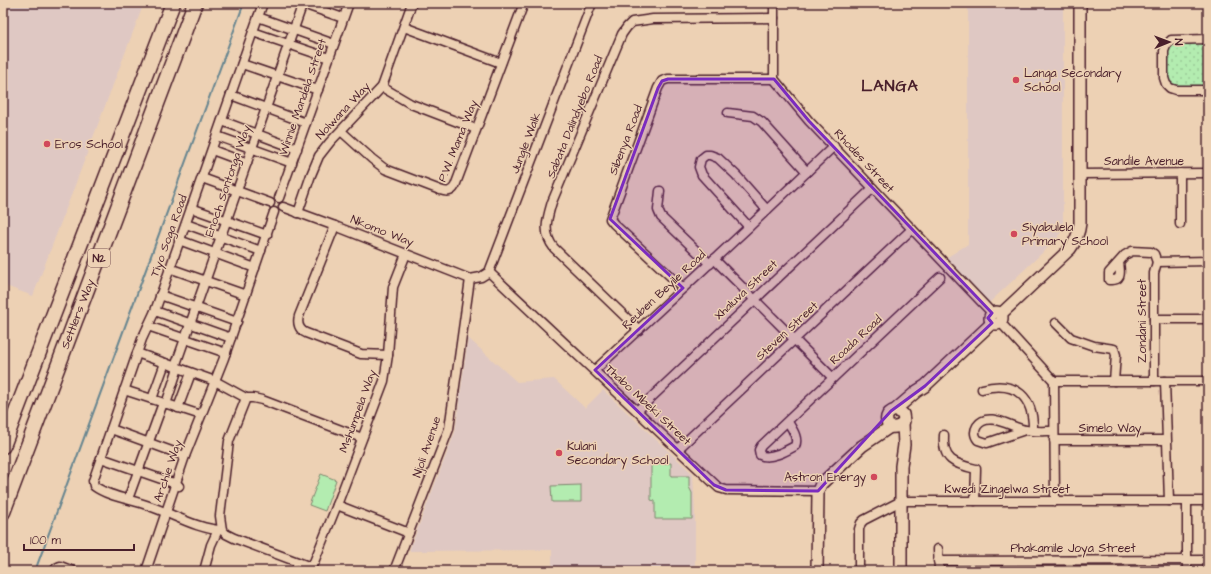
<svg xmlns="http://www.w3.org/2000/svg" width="1211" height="574" viewBox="0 0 1211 574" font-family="'Architects Daughter',sans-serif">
<defs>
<pattern id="green-dots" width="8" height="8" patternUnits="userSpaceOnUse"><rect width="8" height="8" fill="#b3ecb0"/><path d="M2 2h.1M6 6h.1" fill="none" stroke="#9bca98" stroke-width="1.8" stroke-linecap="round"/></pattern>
</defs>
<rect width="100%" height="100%" fill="#edd1b4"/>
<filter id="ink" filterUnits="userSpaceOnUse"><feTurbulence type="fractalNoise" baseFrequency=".025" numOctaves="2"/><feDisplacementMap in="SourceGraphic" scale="8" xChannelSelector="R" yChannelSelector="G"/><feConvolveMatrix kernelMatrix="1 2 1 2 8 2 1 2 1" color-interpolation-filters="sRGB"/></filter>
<g filter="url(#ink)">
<!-- built -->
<g fill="#dfc8c3">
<path d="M3,3H144L33,296L3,285Z"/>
<path d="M968,3H1063V228L1057,239L989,303L946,258L968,244Z"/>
<path d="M468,338L517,382L554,379L585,408L603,390L693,474L695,512V571H552V550L409,551L455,432Z"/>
</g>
<!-- green -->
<path fill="url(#green-dots)" stroke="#7e866e" d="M1208,42V88H1176L1168,81L1167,52L1172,43Z"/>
<!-- pitch -->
<g fill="#b3ecb0" stroke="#7e866e">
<path d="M671,463V476H689V487L692,493V519H655V501L651,500V464Z"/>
<path d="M321,474L336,480L325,511L309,505Z"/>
<path d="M581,485V502H552L551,486Z"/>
</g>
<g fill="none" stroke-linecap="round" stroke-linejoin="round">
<!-- stream -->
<path stroke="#65848f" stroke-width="2" d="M35,571L244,3"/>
<!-- street casing -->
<g stroke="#4a1f2b" stroke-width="11">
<g id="street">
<path d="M300,3L343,18"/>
<path d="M774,3V79L809,121L992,313"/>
<path d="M258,17L334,44"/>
<path d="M404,27L501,63"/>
<path d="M253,32L329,58"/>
<path d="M1208,39L1171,40L1166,46L1164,51V78L1166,84L1170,88L1176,90H1208"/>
<path d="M242,64L318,90"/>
<path d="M382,87L411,104L476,129"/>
<path d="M231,95L306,123"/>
<path d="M728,113L753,116L762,122L807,172"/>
<path d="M222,121L297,149"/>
<path d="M341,131L372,159L385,169L440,190C446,192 451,193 455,186L524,3"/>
<path d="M217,136L292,163"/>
<path d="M212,150L247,163"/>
<path d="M1080,174L1208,173"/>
<path d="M202,178L270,203"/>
<path d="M660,191L658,210L661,217L710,264"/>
<path d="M279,198L349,3"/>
<path d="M283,207L335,226L470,279L481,277L489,272L592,3"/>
<path d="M191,208L267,235"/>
<path d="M298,213L311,175L319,156L330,142L382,87L412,3"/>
<path d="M186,224L261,251"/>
<path d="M1180,224V173"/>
<path d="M335,226L299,316C297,323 299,330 306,333L361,354L388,355"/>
<path d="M749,227L702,175L699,167L701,159L706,155H710L718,158L736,175L767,210"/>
<path d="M179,240L255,268"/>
<path d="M714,259L833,378"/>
<path d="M1119,262C1120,272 1123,281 1109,280V273L1125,255L1132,251L1151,252L1154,254L1157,262"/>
<path d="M1157,262L1208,261"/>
<path d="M169,268L246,295"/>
<path d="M489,272L719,488L726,490L818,491"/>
<path d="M683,288L614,224L610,219L658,88L662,81L668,79H774"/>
<path d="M160,295L237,322"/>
<path d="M155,311L231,338"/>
<path d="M1154,319H1208"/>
<path d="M1000,322L1054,381H1208"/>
<path d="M1056,323L1071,338L1094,346L1114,349L1116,355L1114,381"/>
<path d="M148,326L226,353"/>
<path d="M639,330L554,248C542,233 547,219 552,202L622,34L627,27L632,22L653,19L774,18"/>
<path d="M137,353L215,381L246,398"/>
<path d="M175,367L303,3"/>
<path d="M595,370L749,227L834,146"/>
<path d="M1054,381L1055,501"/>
<path d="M1154,381V273L1157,262"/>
<path d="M1165,381L1169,501"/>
<path d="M982,389C1016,380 1034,397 1033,431"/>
<path d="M124,390L201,415"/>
<path d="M152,399L165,363"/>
<path d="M166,404L178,368"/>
<path d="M178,408L191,373"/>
<path d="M637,411L873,188"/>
<path d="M788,422C792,429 799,438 795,446C786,451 770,460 760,455L759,450L761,446L940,277"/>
<path d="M111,429L185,456"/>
<path d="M1025,430L987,443L978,440C974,435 974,431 977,426C988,410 1012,428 1026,430C1035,432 1045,431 1054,431"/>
<path d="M944,435C942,460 954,464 976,469L975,501"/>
<path d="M1054,440H1166"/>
<path d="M678,449L912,229"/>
<path d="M101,458L170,482L176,483L179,486"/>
<path d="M128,499L163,403"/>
<path d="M1187,502V571"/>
<path d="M337,505L409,533"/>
<path d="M222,530C199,530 171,513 149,506C131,499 109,497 94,486L93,481L142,339L155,311L263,3"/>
<path d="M938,549L939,571"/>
<path d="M938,561L1208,560"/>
<path d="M311,567L234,538L226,534L222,530L220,516L229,441L246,398H253L262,400L362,438"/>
<path d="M54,571L56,568L60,566L73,571"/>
<path d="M146,571L185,456L224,358L274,212"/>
<path d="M204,571L211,545L218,530"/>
<path d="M309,571L314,562L337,505L384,381L388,355L393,287L406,254"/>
<path d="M394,571L449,429L470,279"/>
<path d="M859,571V529L861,523L864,520L901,501H1208"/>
</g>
</g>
<!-- secondary casing -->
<g stroke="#4a1f2b" stroke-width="14">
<g id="secondary">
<circle cx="996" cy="318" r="6"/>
<path d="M1001,314L1070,249C1076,241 1079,233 1080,223V3"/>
<path d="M895,410L903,414L904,421C901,427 896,428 890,427C884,420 886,413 895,410L917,391L925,386L992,323"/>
<path d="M817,571L818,491L821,484L862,446L890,427"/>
<path d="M901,571V466L904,445L903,423"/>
</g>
</g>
<!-- highway casing -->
<g stroke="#4a1f2b" stroke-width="17">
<g id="highway">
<path d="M3,446L173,3"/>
<path d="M3,512L195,3"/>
</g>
</g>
<!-- street -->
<use href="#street" stroke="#edd1b4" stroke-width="8"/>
<!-- secondary -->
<use href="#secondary" stroke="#edd1b4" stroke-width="11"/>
<!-- highway -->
<use href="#highway" stroke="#edd1b4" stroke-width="14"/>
</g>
</g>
<!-- marked area -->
<path fill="#7b2cbf" fill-opacity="0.2" stroke="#7b2cbf" stroke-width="3" stroke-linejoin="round" d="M668,79H774L809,121L992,313L988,318L992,323L925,386L891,411L818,491L726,490L714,485L595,370L683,288L610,219L658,88L662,81Z"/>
<!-- markers -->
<g fill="#d1495b" stroke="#edd1b4" stroke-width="1.5">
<circle cx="1016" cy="80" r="4"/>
<circle cx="47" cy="144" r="4"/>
<circle cx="1014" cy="234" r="4"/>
<circle cx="559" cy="453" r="4"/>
<circle cx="874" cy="477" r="4"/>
</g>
<g text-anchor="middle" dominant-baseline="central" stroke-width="3" stroke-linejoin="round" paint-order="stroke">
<!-- shield labels -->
<rect fill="#edd1b4" stroke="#7b5454" stroke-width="1" x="88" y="249" width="22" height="18" rx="3"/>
<g font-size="11" font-weight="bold" fill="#4a1f2b">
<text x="99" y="258">N2</text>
</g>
<!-- poi labels -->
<g font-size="12" fill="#4a1f2b" stroke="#edd1b4" text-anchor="start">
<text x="1024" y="73">Langa Secondary<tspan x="1024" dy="14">School</tspan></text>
<text x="55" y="144">Eros School</text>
<text x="1022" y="227">Siyabulela<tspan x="1022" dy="14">Primary School</tspan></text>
<text x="567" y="446">Kulani<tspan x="567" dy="14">Secondary School</tspan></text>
<text x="866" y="477" text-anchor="end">Astron Energy</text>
</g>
<!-- street labels -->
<g font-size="12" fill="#4a1f2b" stroke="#edd1b4">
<text transform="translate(303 97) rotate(-71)">Winnie Mandela Street</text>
<text transform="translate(343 111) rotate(-47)">Nolwana Way</text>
<text transform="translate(575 117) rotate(-68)">Sabata Dalindyebo Road</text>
<text transform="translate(626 140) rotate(-69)">Sibenya Road</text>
<text transform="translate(458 141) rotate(-68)">P.W. Mama Way</text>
<text transform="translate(526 143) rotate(-69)">Jungle Walk</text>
<text transform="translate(864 161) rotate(47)">Rhodes Street</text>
<text x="1144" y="161">Sandile Avenue</text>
<text transform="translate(228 181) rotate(-71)">Enoch Sontonga Way</text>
<text transform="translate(382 231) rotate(21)">Nkomo Way</text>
<text transform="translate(169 236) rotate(-70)">Tiyo Soga Road</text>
<text transform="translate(664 290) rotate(-43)">Reuben Beyile Road</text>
<text transform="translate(746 290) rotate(-43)">Xhaluva Street</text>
<text transform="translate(78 314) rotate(-69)">Settlers Way</text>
<text transform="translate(1142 321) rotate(-90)">Zondani Street</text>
<text transform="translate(787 331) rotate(-43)">Steven Street</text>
<text transform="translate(856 340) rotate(-43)">Roada Road</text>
<text transform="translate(648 405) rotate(43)">Thabo Mbeki Street</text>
<text transform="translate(358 411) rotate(-70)">Mshumpela Way</text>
<text x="1110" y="428">Simelo Way</text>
<text transform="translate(427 447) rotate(-71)">Njoli Avenue</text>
<text transform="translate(168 471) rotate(-71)">Archie Way</text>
<text x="1007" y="489">Kwedi Zingelwa Street</text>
<text x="1073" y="548">Phakamile Joya Street</text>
</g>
<!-- district labels -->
<g font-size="16" font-weight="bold" letter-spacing="1" fill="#4a1f2b" stroke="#edd1b4">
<text x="890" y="86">LANGA</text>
</g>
</g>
<!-- margin -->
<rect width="1211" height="574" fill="none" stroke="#edd1b4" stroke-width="16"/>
<rect x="8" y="8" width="1195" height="558" fill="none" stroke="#4a1f2b" stroke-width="1.5" filter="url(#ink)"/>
<!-- north arrow -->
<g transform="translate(1169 42) rotate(89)" stroke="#edd1b4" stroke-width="3" paint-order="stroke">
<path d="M0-3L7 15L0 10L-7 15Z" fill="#4a1f2b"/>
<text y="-6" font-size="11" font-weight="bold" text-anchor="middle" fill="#4a1f2b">N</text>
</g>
<!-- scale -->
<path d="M24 544v6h110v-6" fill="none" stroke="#4a1f2b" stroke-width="2"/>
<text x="30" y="544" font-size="12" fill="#4a1f2b" stroke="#edd1b4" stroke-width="3" paint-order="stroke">100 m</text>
</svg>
